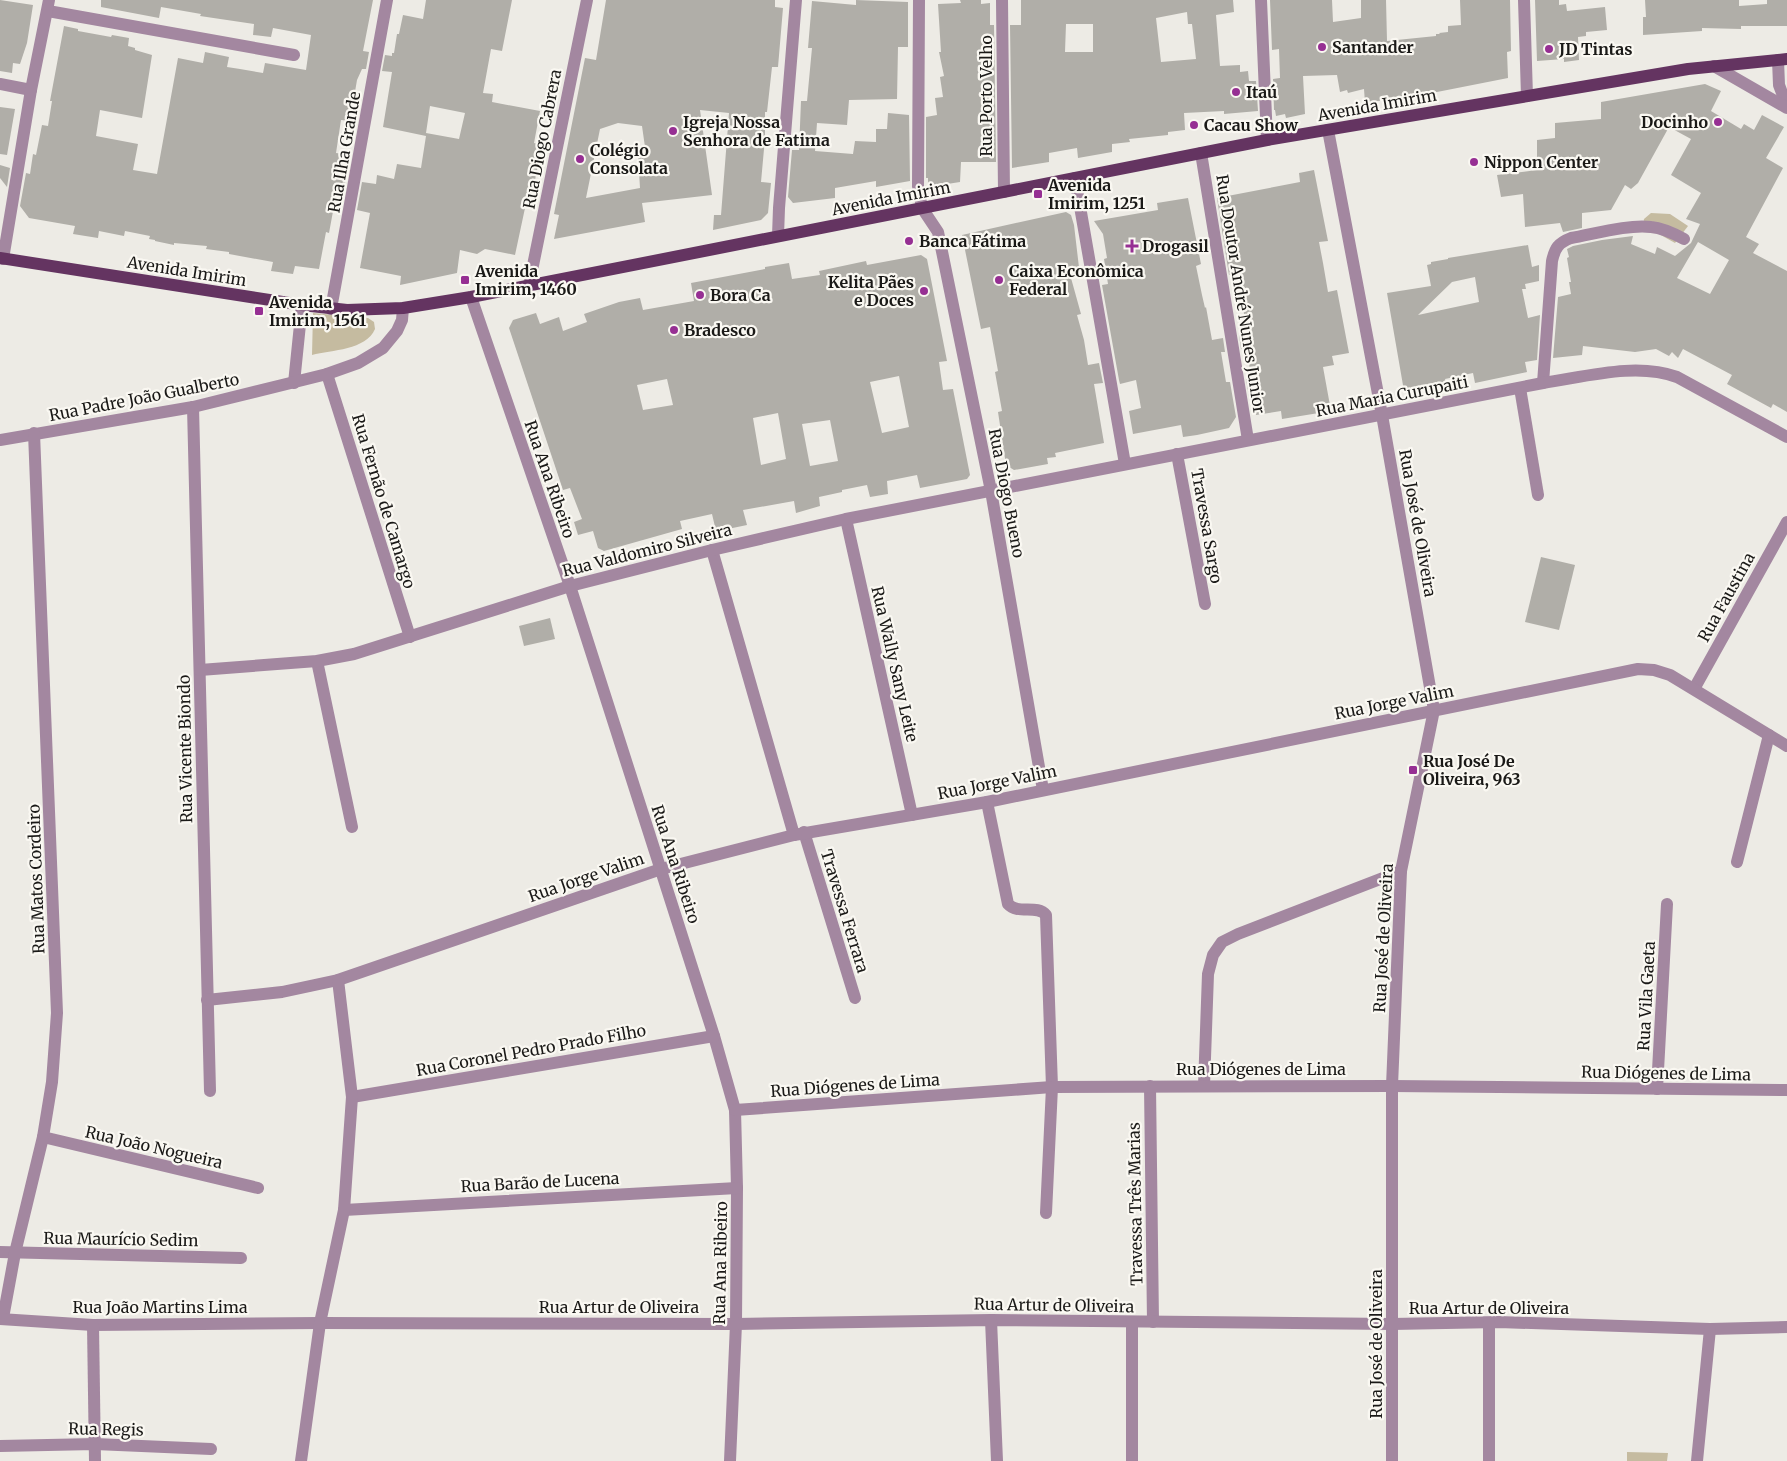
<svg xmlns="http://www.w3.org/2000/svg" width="1787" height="1461" viewBox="0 0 1787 1461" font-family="Merriweather,serif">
<rect width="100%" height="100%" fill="#edebe5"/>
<!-- green -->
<g fill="#c5bba0">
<path d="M1651,213L1670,214L1688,226L1675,243L1643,225L1644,219Z"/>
<path d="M313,313L368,318L374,322L375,329C366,350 332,350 312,355Z"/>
<path d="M1627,1452L1668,1453L1667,1461H1627Z"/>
</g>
<!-- building -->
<g fill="#b0aea8" fill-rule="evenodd">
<path d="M0,0L33,5L27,43L20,64L13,63L12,73L0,71Z"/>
<path d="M101,0H373L363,51L369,52L366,69H362L357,80L350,121L341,120L336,153L343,154L340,177L346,178L341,207L334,206L329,233L326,232L319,269L295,266L293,274L271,271L273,262L229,254V252L206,249L207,246L174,243V245L155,241V240L149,239L150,236L125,231L124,236L99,231L98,238L73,234L75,226L29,218L20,206L26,173L30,174L33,154L36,155L42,125L48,126L52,101H50L64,26L78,29V31L111,37L112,35L129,38L128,46L135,48V50L152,55L142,118L100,110L96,136L138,144L133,170L157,174L178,58L203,63L205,52L229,57L227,67L240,69L263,73L265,63L306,70L311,35L273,28L271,37L253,35L254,24L200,16L201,14L161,7L159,18L101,7Z"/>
<path d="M426,0H512L502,51L491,49L483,93L493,94L492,102L540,111L534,143L542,145L532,195L528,194L515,255L485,249L477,254L460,250L457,273L400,285L401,276L360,268L370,213L357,210L362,182L376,184L377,175L394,179L397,164L421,168L426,136L383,127L392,72L382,71L385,55L392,56V53H394L397,34H399L403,15L423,19ZM430,106L465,113L459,139L426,133Z"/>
<path d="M606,0H775V7L783,8L778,67H772L767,112H765V138L761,182L771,183L768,213L761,220L713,230L714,215H721L729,113L700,110L712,195L642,203L645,222L554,239L559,215L554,214L585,58L596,60ZM618,123L642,126L646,154L638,155L640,188L586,198L600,129Z"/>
<path d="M856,0L908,2V47H898L897,99L849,100L847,125L817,123L815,151L853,154L855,141L876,142V129H887L888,113L909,115L910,181L876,187V181L835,188V198L793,203L788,197L789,185L792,150H799L801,101H807L812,48H808L812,1L856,5Z"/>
<path d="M960,0H981V4L990,3V25H994L996,162H961L960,182L928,187V178H926V117L937,115L935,98L943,97L940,77L944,76L939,52H941L938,4L961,3Z"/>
<path d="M1021,0H1233L1234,12L1216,15L1220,66L1240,65V72L1248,71L1249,81H1256L1258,111L1224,114V111L1184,113L1185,130L1168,132V135L1129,139L1130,142L1112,144V152L1078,158L1077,148L1049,153V162L1012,168L1010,25H1021ZM1187,12L1188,24H1192L1196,59L1161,62L1156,18ZM1066,24H1093V52H1065Z"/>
<path d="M1270,0H1332L1333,22L1361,18V0H1386L1387,41L1436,36V34H1440L1439,33L1448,32V26L1461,25L1460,0H1510L1511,51L1507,52L1508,78L1437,92L1365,103L1364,89L1348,93L1347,90L1340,92L1337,75L1303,76L1305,114L1286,118L1285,114L1276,116L1275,110H1274L1273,79L1280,78L1279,49L1272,50Z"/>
<path d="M1535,0H1559V5L1566,4L1567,11L1605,7L1607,30L1586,32V36L1578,37L1579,60L1564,62V59L1537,61Z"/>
<path d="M1645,0H1739V6L1767,4V0H1787V26H1741V29L1702,28V31L1643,35V17H1646Z"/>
<path d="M1705,84L1721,91L1711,111L1741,129L1744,124L1754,130L1762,115L1784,127L1766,158L1783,168L1746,237L1759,244L1753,253L1787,271V412L1773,404L1771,408L1727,384L1732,375L1683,349L1678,358L1672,352L1669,356L1656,349L1635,352L1583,346L1582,355L1553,358L1558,297L1571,294L1569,282H1571L1567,258L1569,257L1567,249L1573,246L1602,240L1633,236L1631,244L1655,254L1657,247L1675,256L1691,243L1700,224L1686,219L1701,193L1671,175L1691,139L1669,127L1638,183L1631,189L1625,185L1611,210L1582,213V228L1563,232L1560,223L1525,227L1523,194L1501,197L1497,175L1537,170V140L1555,138V123L1601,119V102ZM1698,242L1729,260L1710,294L1677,278Z"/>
<path d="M0,107L15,109L7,155L0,154Z"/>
<path d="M0,165L10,168L7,187L0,178Z"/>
<path d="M1314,170L1328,241L1319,242L1323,263L1328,292L1337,290L1349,353L1332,356L1334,365L1323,367L1331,411L1282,419L1281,411L1256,415L1252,393L1249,397L1246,379L1251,378L1247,348L1241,349L1239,335L1248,334L1236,273L1229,275L1217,198L1300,182L1299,173Z"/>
<path d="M1188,198L1201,264L1196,266L1202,295L1205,308L1206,307L1212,340L1223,338L1225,352H1221L1226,382H1230L1236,417L1229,428L1197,435L1183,437L1181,425L1133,434L1129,411L1141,408L1136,380L1120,384L1119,380L1102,285L1108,284L1104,259L1107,258L1103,234L1094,221L1158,210L1157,203Z"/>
<path d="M1066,212L1071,215L1074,225L1080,276L1071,278L1081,314L1077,315L1084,340L1088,365L1099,363L1103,383L1094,384L1104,443L1055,453L1056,457L1047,458L1048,464L1014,470L1006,465L998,412L1002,411L995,372L998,371L990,327L981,329L962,235Z"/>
<path d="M1528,245L1532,267L1539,265V281L1525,284L1526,289H1522L1528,318L1540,315L1537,360L1525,362L1527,372L1475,383L1473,373L1445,379L1446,383L1404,391L1387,293L1431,286L1427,265L1431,264V262L1448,259V258ZM1475,277L1479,302L1418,315L1452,282Z"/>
<path d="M921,255L927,259L947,361L939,362L943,390L953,389L970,475L967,479L920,488L917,475L887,481L888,494L870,497L867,485L842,490V492L819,497L820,506L796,513L794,501L743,510L747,525L723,530L716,531L712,514L680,521L682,529L604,551L598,548L593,531L578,535L574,522L582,519L570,488L563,490L509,328L513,320L536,313L540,324L559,317L563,331L587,322L584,314L619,302L640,298L643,310L694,301L691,283L765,269V267L789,263L792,279L820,275L819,271L866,261L867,265ZM899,376L909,427L882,433L870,382ZM667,379L673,405L643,410L637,385ZM778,413L786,459L761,465L753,418ZM830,420L838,461L810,466L802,424Z"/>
<path d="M1541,557L1575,565L1559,630L1525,622Z"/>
<path d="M550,618L555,639L524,646L519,626Z"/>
</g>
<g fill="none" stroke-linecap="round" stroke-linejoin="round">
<!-- minor -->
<g stroke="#a387a0" stroke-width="12">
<path d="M919,0L918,186L922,208L938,232L991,491L1043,790"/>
<path d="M1002,0L1004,192"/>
<path d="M1261,0L1267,140"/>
<path d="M1524,0L1527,96"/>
<path d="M48,11L294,55"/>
<path d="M1778,60L1779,85L1787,106"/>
<path d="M1714,66L1787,108"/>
<path d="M0,84L31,90"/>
<path d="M1328,130L1382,415L1434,710L1401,871L1392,1086V1461"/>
<path d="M1201,153L1248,440"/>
<path d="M1075,178L1125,464"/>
<path d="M778,236L779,208L796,0"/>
<path d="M3,259L31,90L49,0"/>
<path d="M529,285L587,0"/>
<path d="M471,297L570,586L714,1036L735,1110L737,1188L736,1324L730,1461"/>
<path d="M331,309L387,0"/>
<path d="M327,374L410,637"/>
<path d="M294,383L302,305"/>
<path d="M1543,383L1552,261C1555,248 1558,243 1571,238C1594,234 1629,224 1651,227C1663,228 1673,233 1684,239"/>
<path d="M1520,388L1538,495"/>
<path d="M193,407L210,1091"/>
<path d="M0,440L193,407L327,374L358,363L383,348L397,331L402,320L403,308"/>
<path d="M1177,454L1205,604"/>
<path d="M846,519L912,815"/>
<path d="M712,550L794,835"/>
<path d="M317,661L352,827"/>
<path d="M200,670L317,661L354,654L570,586L712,550L846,519L1543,383C1585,377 1636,362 1677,377L1787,437"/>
<path d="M1694,689L1787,522"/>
<path d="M987,802L1008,904C1018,915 1037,904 1046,915L1052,1087L1046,1213"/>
<path d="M804,832L855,998"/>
<path d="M1737,862L1769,735"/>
<path d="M207,1000L282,992L338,980L661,869L794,835L987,802L1638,669L1654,670L1670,675L1787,746"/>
<path d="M1150,1086L1153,1322"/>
<path d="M1204,1086L1208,974L1213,955L1222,942L1238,934L1401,871"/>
<path d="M1657,1089L1667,904"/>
<path d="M352,1097L714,1036"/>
<path d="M735,1110L1052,1087L1392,1086L1787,1090"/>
<path d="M43,1137L258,1188"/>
<path d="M344,1210L737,1188"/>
<path d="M0,1252L241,1258"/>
<path d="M3,1318L15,1253L43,1137L52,1082L57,1013L34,433"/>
<path d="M0,1319L93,1325L320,1323L736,1324L991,1320L1392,1324L1499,1322L1710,1329L1787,1327"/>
<path d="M991,1320L997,1461"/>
<path d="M1489,1323V1461"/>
<path d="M93,1325L95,1461"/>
<path d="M0,1446L95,1444L211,1449"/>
<path d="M301,1461L320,1323L344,1210L352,1097L338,980"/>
<path d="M1132,1461V1322"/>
<path d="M1697,1461L1710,1329"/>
</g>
<!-- major -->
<path stroke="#643461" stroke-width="12" d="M0,258L302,305L347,310L403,308L471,297L1267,140L1688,69L1787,59"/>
</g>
<!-- markers -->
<g fill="#962f93" stroke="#faf8f2" stroke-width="2">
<circle cx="1322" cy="47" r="5"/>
<circle cx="1549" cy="49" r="5"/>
<circle cx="1236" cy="92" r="5"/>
<circle cx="1718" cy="122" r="5"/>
<circle cx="1194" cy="125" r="5"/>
<circle cx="673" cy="131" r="5"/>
<circle cx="580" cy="159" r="5"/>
<circle cx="1474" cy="162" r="5"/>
<rect x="1033" y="189" width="10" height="10" rx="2.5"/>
<circle cx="909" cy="241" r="5"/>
<path d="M1129.5 238.5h5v5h5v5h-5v5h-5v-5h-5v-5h5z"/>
<rect x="460" y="275" width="10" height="10" rx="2.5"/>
<circle cx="999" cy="280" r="5"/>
<circle cx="924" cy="291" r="5"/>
<circle cx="700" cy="295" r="5"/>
<rect x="254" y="306" width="10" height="10" rx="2.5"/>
<circle cx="674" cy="330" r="5"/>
<rect x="1408" y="765" width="10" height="10" rx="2.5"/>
</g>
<g text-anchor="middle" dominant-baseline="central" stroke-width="4.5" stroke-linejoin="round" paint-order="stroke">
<!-- poi labels -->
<g font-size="16" font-weight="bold" fill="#1a1917" stroke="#faf8f2" text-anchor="start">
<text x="1332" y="47">Santander</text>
<text x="1559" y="49">JD Tintas</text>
<text x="1246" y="92">Itaú</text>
<text x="683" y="122">Igreja Nossa<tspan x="683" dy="18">Senhora de Fatima</tspan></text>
<text x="1708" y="122" text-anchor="end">Docinho</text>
<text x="1204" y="125">Cacau Show</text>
<text x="590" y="150">Colégio<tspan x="590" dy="18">Consolata</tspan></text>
<text x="1484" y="162">Nippon Center</text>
<text x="1048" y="185">Avenida<tspan x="1048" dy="18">Imirim, 1251</tspan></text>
<text x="919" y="241">Banca Fátima</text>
<text x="1142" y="246">Drogasil</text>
<text x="475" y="271">Avenida<tspan x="475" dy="18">Imirim, 1460</tspan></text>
<text x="1009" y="271">Caixa Econômica<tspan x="1009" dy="18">Federal</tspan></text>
<text x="914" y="282" text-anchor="end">Kelita Pães<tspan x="914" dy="18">e Doces</tspan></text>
<text x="710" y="295">Bora Ca</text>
<text x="269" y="302">Avenida<tspan x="269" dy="18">Imirim, 1561</tspan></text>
<text x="684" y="330">Bradesco</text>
<text x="1423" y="761">Rua José De<tspan x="1423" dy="18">Oliveira, 963</tspan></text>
</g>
<!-- street labels -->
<g font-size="16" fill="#1a1917" stroke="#faf8f2">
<text transform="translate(986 96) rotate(-90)">Rua Porto Velho</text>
<text transform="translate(1377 105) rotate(-10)">Avenida Imirim</text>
<text transform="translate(542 139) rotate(-79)">Rua Diogo Cabrera</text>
<text transform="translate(344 152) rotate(-80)">Rua Ilha Grande</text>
<text transform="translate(891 198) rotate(-11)">Avenida Imirim</text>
<text transform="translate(187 271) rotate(9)">Avenida Imirim</text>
<text transform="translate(1241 294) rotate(81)">Rua Doutor André Nunes Junior</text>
<text transform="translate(1392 396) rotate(-11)">Rua Maria Curupaiti</text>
<text transform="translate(144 397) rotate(-11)">Rua Padre João Gualberto</text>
<text transform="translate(550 479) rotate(71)">Rua Ana Ribeiro</text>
<text transform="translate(1007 493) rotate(79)">Rua Diogo Bueno</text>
<text transform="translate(384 501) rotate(73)">Rua Fernão de Camargo</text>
<text transform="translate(1418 523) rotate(80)">Rua José de Oliveira</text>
<text transform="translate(1207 526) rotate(80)">Travessa Sargo</text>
<text transform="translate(647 550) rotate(-14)">Rua Valdomiro Silveira</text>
<text transform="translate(1726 597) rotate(-61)">Rua Faustina</text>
<text transform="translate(895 664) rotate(77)">Rua Wally Sany Leite</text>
<text transform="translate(1394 702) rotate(-11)">Rua Jorge Valim</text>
<text transform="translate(185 749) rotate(-91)">Rua Vicente Biondo</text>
<text transform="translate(997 782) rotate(-11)">Rua Jorge Valim</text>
<text transform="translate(676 864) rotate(72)">Rua Ana Ribeiro</text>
<text transform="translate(586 877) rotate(-19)">Rua Jorge Valim</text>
<text transform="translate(36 879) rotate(-92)">Rua Matos Cordeiro</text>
<text transform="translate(845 911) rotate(73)">Travessa Ferrara</text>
<text transform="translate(1383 938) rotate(-87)">Rua José de Oliveira</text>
<text transform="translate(1646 996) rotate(-87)">Rua Vila Gaeta</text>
<text transform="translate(531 1050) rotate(-10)">Rua Coronel Pedro Prado Filho</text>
<text x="1261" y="1069">Rua Diógenes de Lima</text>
<text transform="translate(1666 1073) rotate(1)">Rua Diógenes de Lima</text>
<text transform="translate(855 1085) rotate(-4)">Rua Diógenes de Lima</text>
<text transform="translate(154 1147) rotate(13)">Rua João Nogueira</text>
<text transform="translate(540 1182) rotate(-3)">Rua Barão de Lucena</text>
<text transform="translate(1135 1204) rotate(-91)">Travessa Três Marias</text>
<text transform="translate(121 1239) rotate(1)">Rua Maurício Sedim</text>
<text transform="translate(720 1263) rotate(-89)">Rua Ana Ribeiro</text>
<text transform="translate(1054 1305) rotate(1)">Rua Artur de Oliveira</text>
<text x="160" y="1307">Rua João Martins Lima</text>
<text x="619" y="1307">Rua Artur de Oliveira</text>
<text x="1489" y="1308">Rua Artur de Oliveira</text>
<text transform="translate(1376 1344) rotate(-90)">Rua José de Oliveira</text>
<text transform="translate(106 1429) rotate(1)">Rua Regis</text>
</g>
</g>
</svg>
